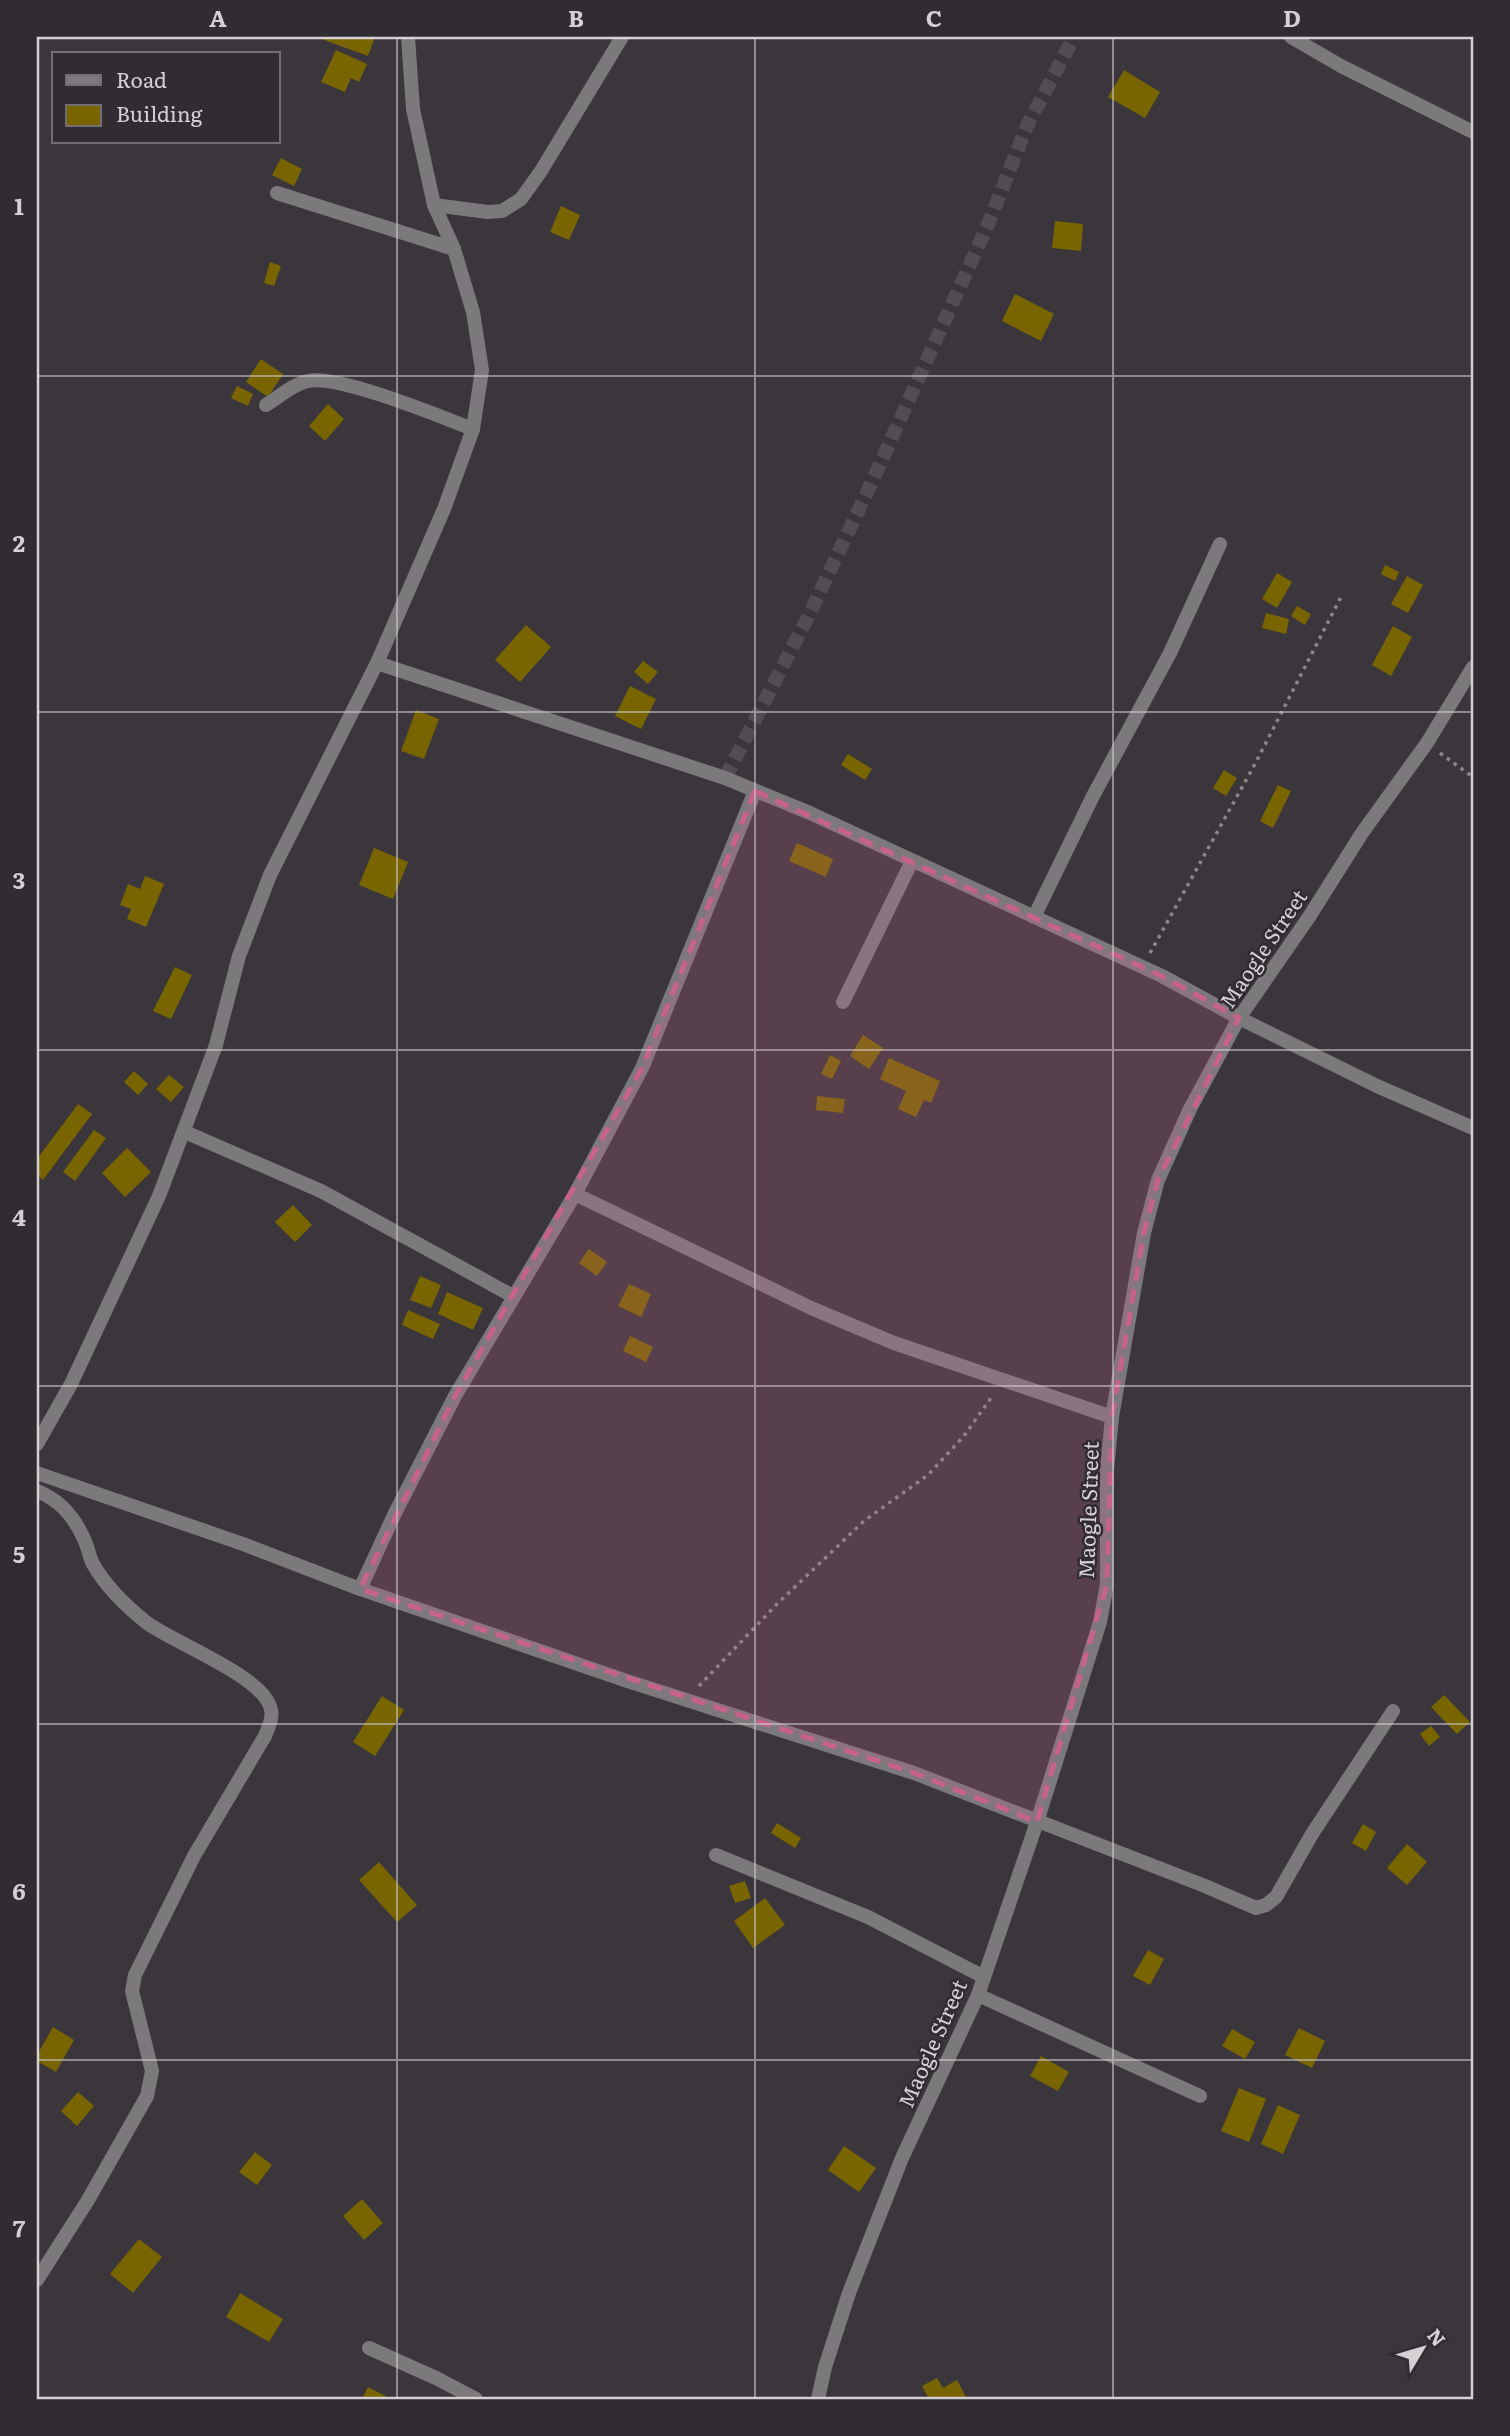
<svg xmlns="http://www.w3.org/2000/svg" width="1510" height="2436" viewBox="0 0 1510 2436" font-family="Literata,serif">
<rect width="100%" height="100%" fill="#3b363c"/>
<!-- building -->
<g fill="#786500">
<path d="M316,37H375L368,56Z"/>
<path d="M336,50L367,64L359,82L351,78L345,92L321,82Z"/>
<path d="M1124,70L1160,92L1145,118L1108,97Z"/>
<path d="M281,158L302,169L294,186L272,175Z"/>
<path d="M561,206L580,215L569,240L550,232Z"/>
<path d="M1055,221L1083,224L1081,251L1052,248Z"/>
<path d="M270,262L281,266L274,286L264,283Z"/>
<path d="M1015,294L1054,314L1041,341L1002,321Z"/>
<path d="M261,359L283,374L268,397L246,382Z"/>
<path d="M237,386L253,394L248,406L231,398Z"/>
<path d="M328,404L344,419L325,441L309,426Z"/>
<path d="M1385,565L1399,572L1395,581L1381,574Z"/>
<path d="M1277,573L1292,582L1277,608L1262,599Z"/>
<path d="M1407,576L1423,585L1408,613L1391,604Z"/>
<path d="M1297,606L1311,614L1305,625L1291,616Z"/>
<path d="M1266,613L1289,619L1286,634L1262,628Z"/>
<path d="M526,625L551,647L520,682L495,660Z"/>
<path d="M1393,626L1412,637L1391,676L1372,665Z"/>
<path d="M643,661L658,672L648,684L634,672Z"/>
<path d="M630,686L656,699L641,729L615,716Z"/>
<path d="M416,710L439,719L424,759L401,751Z"/>
<path d="M848,754L872,769L865,780L841,765Z"/>
<path d="M1224,770L1237,778L1226,796L1213,788Z"/>
<path d="M1278,785L1291,791L1273,828L1260,821Z"/>
<path d="M797,843L833,859L826,877L789,861Z"/>
<path d="M374,848L408,862L393,899L359,885Z"/>
<path d="M145,876L164,884L146,927L127,919L131,909L120,905L128,884L140,889Z"/>
<path d="M175,967L192,975L171,1019L153,1011Z"/>
<path d="M863,1035L883,1048L869,1069L850,1056Z"/>
<path d="M830,1055L841,1061L832,1079L821,1074Z"/>
<path d="M889,1058L940,1081L931,1103L924,1100L916,1117L898,1109L906,1091L880,1079Z"/>
<path d="M134,1071L148,1084L138,1095L124,1082Z"/>
<path d="M169,1075L184,1087L171,1102L156,1089Z"/>
<path d="M817,1096L845,1099L843,1113L816,1110Z"/>
<path d="M78,1104L92,1114L43,1180L37,1175V1159Z"/>
<path d="M94,1130L106,1138L75,1181L63,1172Z"/>
<path d="M127,1148L151,1172L125,1197L102,1173Z"/>
<path d="M293,1205L312,1225L295,1242L275,1222Z"/>
<path d="M589,1249L607,1262L597,1276L579,1263Z"/>
<path d="M420,1276L441,1285L431,1308L410,1300Z"/>
<path d="M629,1284L651,1294L641,1317L618,1306Z"/>
<path d="M447,1292L483,1308L473,1330L438,1314Z"/>
<path d="M408,1310L440,1324L433,1339L402,1325Z"/>
<path d="M630,1336L653,1347L646,1362L623,1351Z"/>
<path d="M1444,1695L1470,1722L1457,1734L1431,1707Z"/>
<path d="M382,1696L404,1710L375,1756L353,1742Z"/>
<path d="M1431,1726L1440,1737L1429,1746L1420,1734Z"/>
<path d="M777,1823L801,1838L795,1848L771,1833Z"/>
<path d="M1363,1824L1376,1832L1366,1851L1352,1843Z"/>
<path d="M1407,1844L1427,1862L1407,1885L1387,1868Z"/>
<path d="M379,1862L417,1905L397,1922L359,1880Z"/>
<path d="M745,1881L751,1898L735,1903L729,1886Z"/>
<path d="M765,1898L785,1925L753,1948L734,1921Z"/>
<path d="M1148,1950L1164,1959L1150,1985L1133,1976Z"/>
<path d="M53,2027L74,2040L56,2072L37,2061V2055Z"/>
<path d="M1299,2028L1325,2041L1312,2068L1285,2055Z"/>
<path d="M1232,2029L1255,2042L1245,2059L1222,2046Z"/>
<path d="M1041,2056L1069,2072L1058,2091L1030,2076Z"/>
<path d="M1239,2088L1266,2099L1249,2142L1221,2131Z"/>
<path d="M78,2092L94,2106L77,2126L61,2111Z"/>
<path d="M1278,2105L1300,2115L1283,2154L1261,2144Z"/>
<path d="M844,2146L876,2168L859,2192L828,2170Z"/>
<path d="M255,2152L272,2165L257,2185L239,2172Z"/>
<path d="M362,2199L383,2223L364,2240L343,2216Z"/>
<path d="M139,2239L162,2257L133,2293L110,2274Z"/>
<path d="M240,2293L283,2319L269,2342L226,2317Z"/>
<path d="M937,2378L943,2388L957,2380L967,2399H929L922,2386Z"/>
<path d="M368,2387L391,2399H362Z"/>
</g>
<g fill="none" stroke-linecap="round" stroke-linejoin="round">
<!-- minor-tunnel -->
<path stroke="#524d53" stroke-width="14" stroke-dasharray="14 7" stroke-linecap="butt" d="M725,778L808,617L871,484L989,222L1027,126L1074,37"/>
<!-- path -->
<g stroke="#8b868b" stroke-width="3.5" stroke-dasharray="3.5 5" stroke-linecap="butt">
<path d="M1440,753L1473,777"/>
<path d="M1150,953L1255,764L1341,597"/>
<path d="M699,1686L777,1604L864,1521L928,1475L964,1436L993,1395"/>
</g>
<!-- minor -->
<g stroke="#7c797c" stroke-width="14">
<path d="M1291,37L1341,66L1473,132"/>
<path d="M277,193L454,249"/>
<path d="M434,205L488,212L502,211L521,199L541,171L622,37"/>
<path d="M266,405C279,397 293,384 308,381C338,374 441,417 473,429"/>
<path d="M377,663L725,778L810,813L1162,976L1239,1018L1377,1086L1473,1128"/>
<path d="M1034,917L1093,796L1170,653L1220,544"/>
<path d="M843,1002L912,861"/>
<path d="M185,1132L321,1191L513,1296"/>
<path d="M575,1194L811,1308L894,1343L1112,1417"/>
<path d="M37,1444L71,1384L159,1196L216,1045L239,956L270,875L377,663L444,509L473,429L482,370L473,312L454,249L434,205L413,109L408,37"/>
<path d="M37,1473L243,1544L360,1589L624,1680L914,1773L1205,1886L1256,1908L1266,1905L1276,1897L1312,1834L1393,1711"/>
<path d="M37,1491C60,1500 74,1516 84,1539C88,1547 89,1556 93,1564C106,1587 127,1607 147,1623C175,1643 259,1675 270,1706C274,1716 269,1726 265,1736L194,1856L135,1975L132,1991L152,2071L147,2096L88,2200L37,2280"/>
<path d="M360,1589L395,1513L455,1396L575,1194L642,1068L755,791"/>
<path d="M716,1855L868,1917L984,1977"/>
<path d="M978,1995L1200,2096"/>
<path d="M369,2348L436,2378L476,2399"/>
<path d="M818,2399L825,2367L849,2293L902,2158L978,1995L1037,1822L1100,1622L1107,1584V1470L1112,1417L1144,1233L1158,1180L1190,1109L1239,1018L1309,917L1362,833L1427,743L1473,667"/>
</g>
</g>
<!-- marked area -->
<path fill="#c9628b" fill-opacity="0.2" stroke="#c9628b" stroke-width="5" stroke-dasharray="14 9" stroke-linejoin="round" d="M755,791L1162,976L1239,1018L1158,1180L1144,1233L1112,1417L1107,1584L1037,1822L914,1773L360,1589L455,1396L642,1068Z"/>
<!-- grid -->
<path fill="none" stroke="#d4d0d4" stroke-width="2" stroke-opacity="0.55" d="M397,37V2399M755,37V2399M1113,37V2399M37,376H1473M37,712H1473M37,1050H1473M37,1386H1473M37,1724H1473M37,2060H1473"/>
<g text-anchor="middle" dominant-baseline="central" stroke-width="5" stroke-linejoin="round" paint-order="stroke">
<!-- street labels -->
<g font-size="21" fill="#d4d0d4" stroke="#312c32">
<text transform="translate(1262 948) rotate(-56)">Maogle Street</text>
<text transform="translate(1087 1510) rotate(-88)">Maogle Street</text>
<text transform="translate(931 2043) rotate(-66)">Maogle Street</text>
</g>
</g>
<!-- border -->
<rect width="1510" height="2436" fill="none" stroke="#312c32" stroke-width="77"/>
<!-- legend -->
<rect x="52" y="52" width="228" height="91" fill="#312c32" stroke="#726e73" stroke-width="2"/>
<rect x="66" y="75" width="35" height="10" fill="#7c797c" stroke="#726e73" stroke-width="2"/>
<text x="116" y="88" font-size="21" fill="#d4d0d4">Road</text>
<rect x="66" y="105" width="35" height="21" fill="#786500" stroke="#726e73" stroke-width="2"/>
<text x="116" y="122" font-size="21" fill="#d4d0d4">Building</text>
<!-- north arrow -->
<g transform="translate(1423 2348) rotate(52)" stroke="#312c32" stroke-width="5" paint-order="stroke">
<path d="M0-5L12 26L0 18L-12 26Z" fill="#d4d0d4"/>
<text y="-10" font-size="19" font-weight="bold" text-anchor="middle" fill="#d4d0d4">N</text>
</g>
<rect x="38" y="38" width="1434" height="2360" fill="none" stroke="#d4d0d4" stroke-width="2.5"/>
<g font-size="23" text-anchor="middle" font-weight="bold" fill="#d4d0d4">
<text x="218" y="27">A</text>
<text x="576" y="27">B</text>
<text x="934" y="27">C</text>
<text x="1292" y="27">D</text>
<text x="19" y="215">1</text>
<text x="19" y="552">2</text>
<text x="19" y="889">3</text>
<text x="19" y="1226">4</text>
<text x="19" y="1563">5</text>
<text x="19" y="1900">6</text>
<text x="19" y="2237">7</text>
</g>
</svg>
